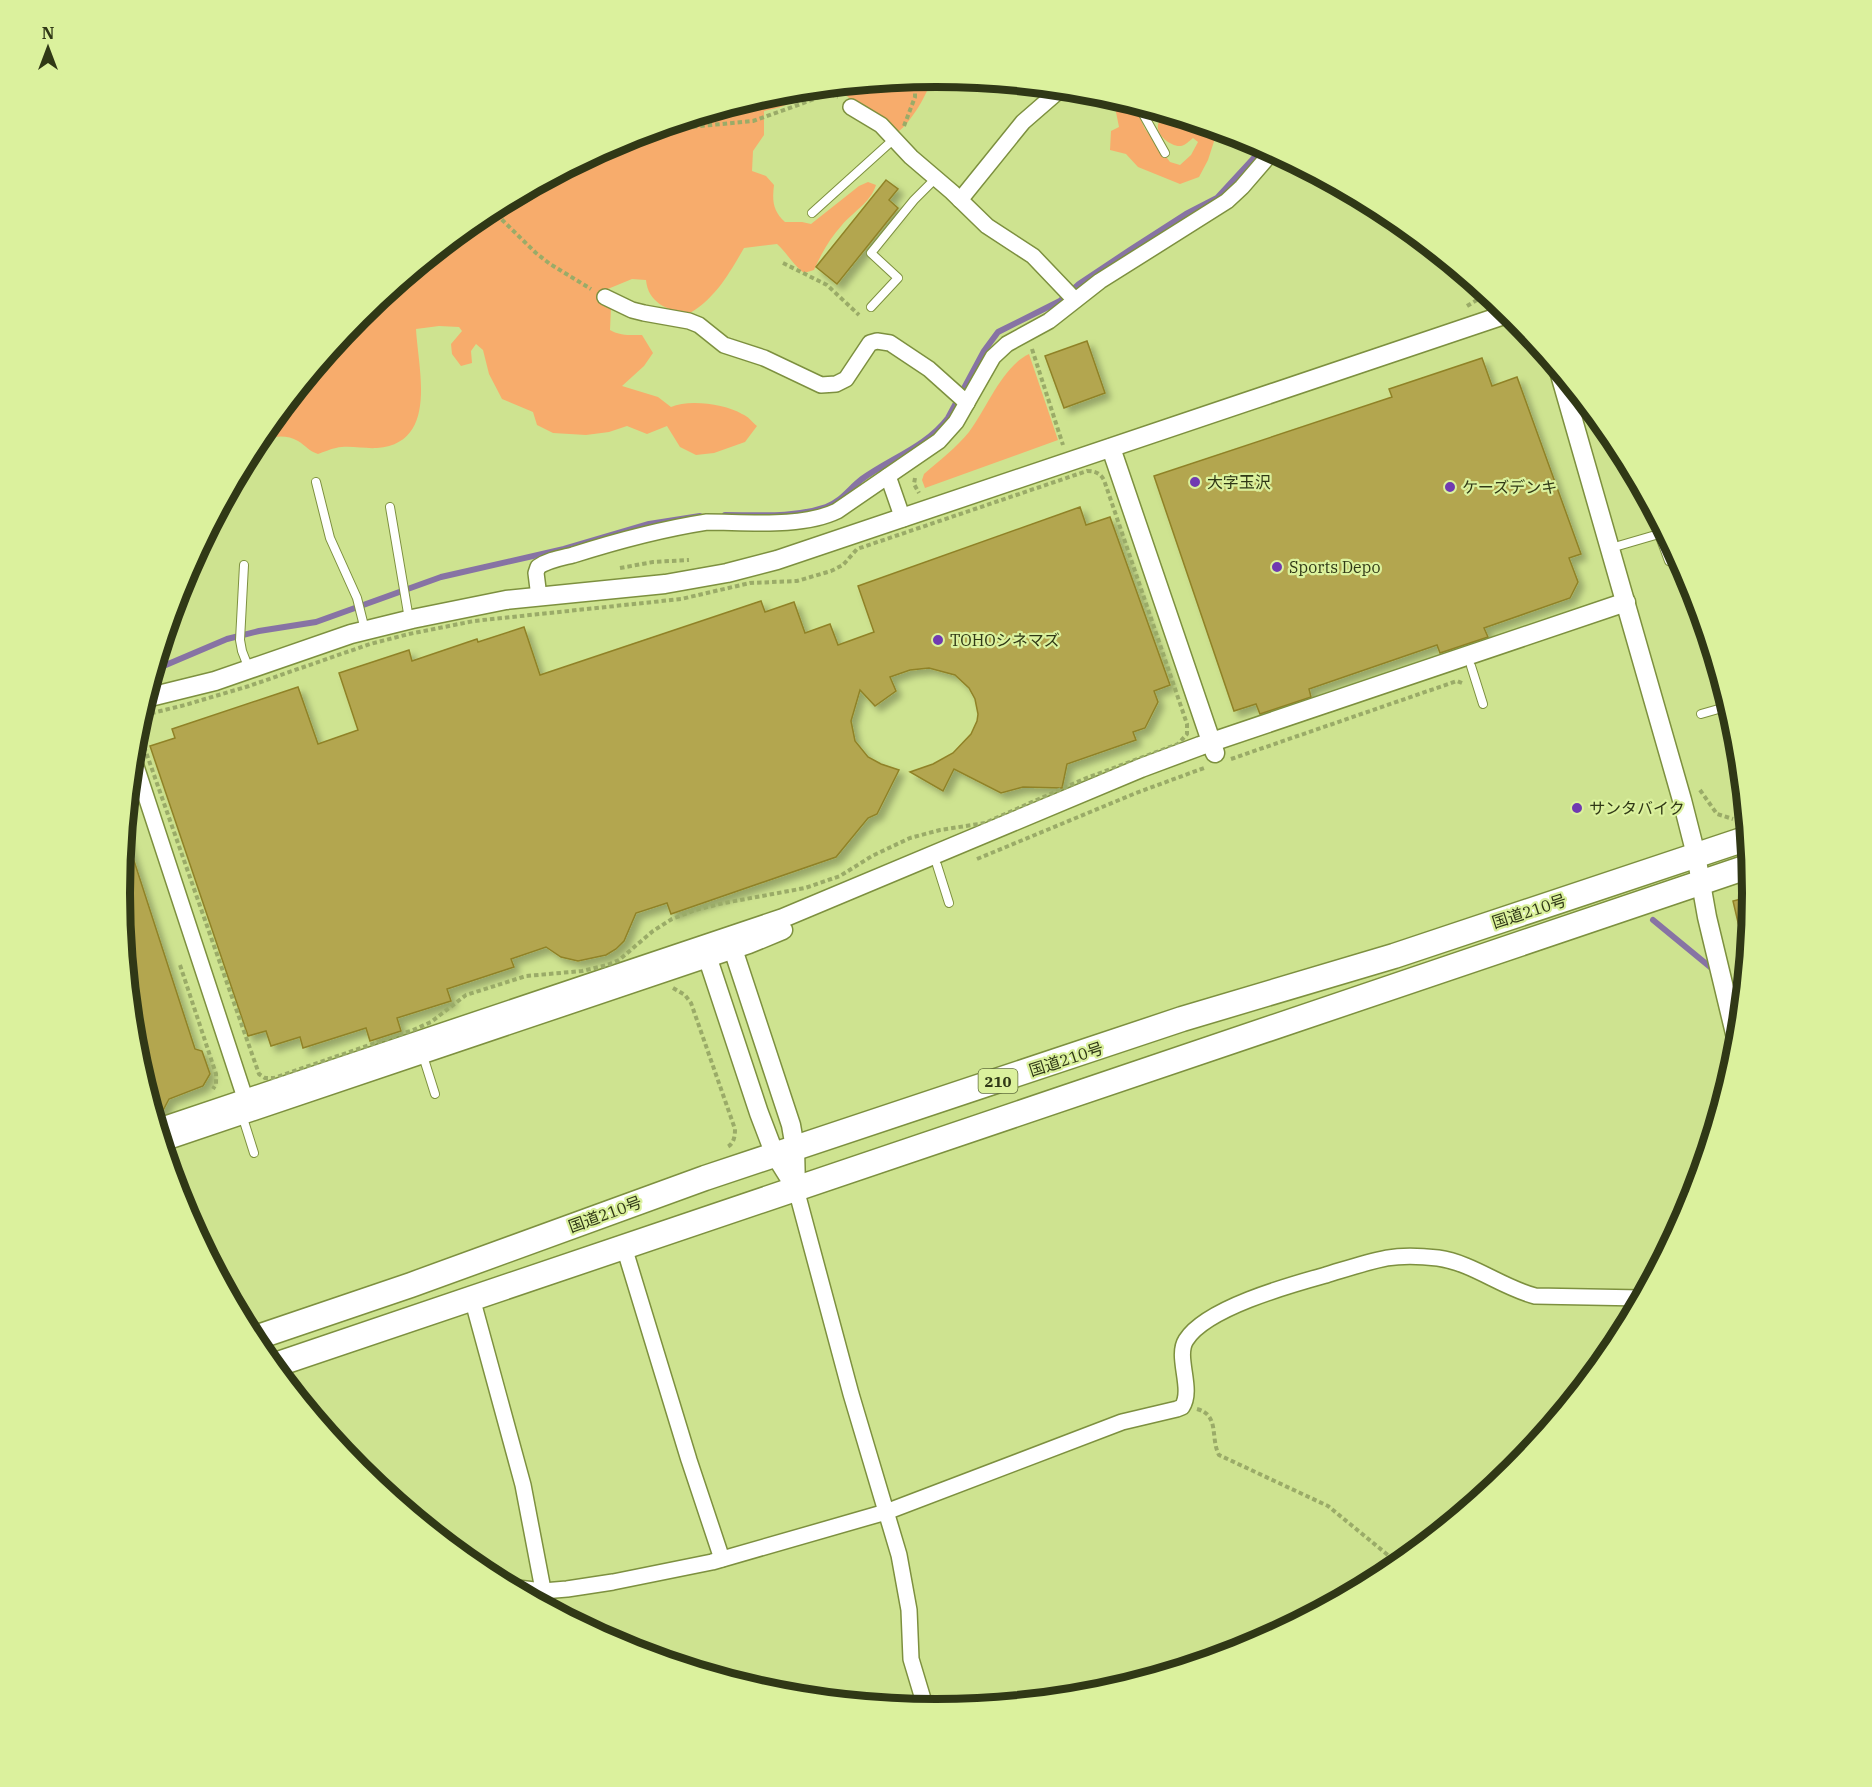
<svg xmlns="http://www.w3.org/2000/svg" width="1872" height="1787" viewBox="0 0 1872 1787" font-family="'IBM Plex Serif','Noto Sans JP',serif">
<defs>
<filter id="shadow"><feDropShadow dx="5.5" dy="5.5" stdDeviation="3" flood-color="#0004"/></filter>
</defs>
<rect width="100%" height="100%" fill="#cee390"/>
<!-- green -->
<g fill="#f7ac6c">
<path d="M931,77C930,92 910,123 898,132C876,125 844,87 829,88C818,88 798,101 786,105C779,108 771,109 764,111V135L753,151L752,171L766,176L774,185C772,201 773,211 785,222H802L811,224L859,186L868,182L876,185C871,202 853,212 842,225C830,238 821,254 814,270L804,273C793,265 787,253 777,244L744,248C729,274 714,301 686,315C667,309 648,303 646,280L632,279L598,293L599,302L611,307L610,330C620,336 631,335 642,335L653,353L644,366L622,386L658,397L671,407C689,399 725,404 742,414C748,416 752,422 757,426L745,442L714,453L696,455L680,447L667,426L647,434L627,426L609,432L586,435L553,433L537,425L533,412L502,399L489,374L483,350L476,344L471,351L472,363L461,366L452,354L451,344L462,331L459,327L439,326L416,329C418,369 439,443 377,448C364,449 349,445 336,448C330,449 324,452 318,454C309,451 306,446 298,441C285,433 269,437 255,442L359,316L482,214L624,139L777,92L852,85L853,87L858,88L863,84Z"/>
<path d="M1069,90L1096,92L1133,103L1145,129L1170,162L1180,165L1191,155L1198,142L1193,138C1189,141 1186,145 1181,146C1171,147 1156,135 1158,125C1159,120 1164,117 1167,114L1218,129L1208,160L1199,177L1180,184L1138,167L1126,154L1110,150L1111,131L1119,127L1115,107L1111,100L1093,99L1079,103L1067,94Z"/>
<path d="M1029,354L1058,440L925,488L922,480L924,474C939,461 957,447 969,432C987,408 1002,367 1029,354Z"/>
</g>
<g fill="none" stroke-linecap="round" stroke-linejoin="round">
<!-- stream -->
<g stroke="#8773a4" stroke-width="6">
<path d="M725,515C758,515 794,518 826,507C841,502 850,488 862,479C891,458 926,447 948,418L984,351L998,332L1060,301L1079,284L1130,250L1186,214L1217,198L1264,147"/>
<path d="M154,670L227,639L259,631L316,622L441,577L564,549L649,524L700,516"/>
<path d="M1653,920L1715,971"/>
<path d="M1728,981L1743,993"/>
</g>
</g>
<!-- building -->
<g fill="#b3a64f" stroke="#908227" stroke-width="1.5" filter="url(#shadow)">
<path d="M886,180L898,189L889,200L898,208L837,284L816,267Z"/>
<path d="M1087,341L1105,393L1064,408L1045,356Z"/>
<path d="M1482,358L1492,386L1517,377L1581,554L1569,558L1578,582L1570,598L1484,628L1488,637L1440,653L1437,645L1309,689L1311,697L1260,714L1256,704L1234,711L1154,476L1392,397L1389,389Z"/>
<path d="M1080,507L1086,525L1110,517L1170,685L1154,691L1158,702L1145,728L1133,732L1136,740L1067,764L1062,788L1023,787L1001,793L954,769L943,791L910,772L933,764L953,753L971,734L977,721L978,714L975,699L969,688L955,675L929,668L910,670L890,677L896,691L875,706L860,690L851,721L855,741L868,757L881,764L899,770L877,814L868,818L836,857L671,914L667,903L636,913L624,941L616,949L606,955L578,961L561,957L546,947L511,959L514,967L447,989L451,1001L397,1018L401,1031L370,1041L366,1028L303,1048L300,1037L271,1046L266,1031L248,1036L150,746L175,738L172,729L298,687L318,744L358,730L339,673L409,650L412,661L477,639L478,642L524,627L540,675L761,601L765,612L794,602L805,633L830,624L838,645L874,632L858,586Z"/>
<path d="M125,833L195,1049L202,1051L210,1074L203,1086L169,1099L160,1116L154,1117L135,1053L119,893Z"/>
<path d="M1749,897L1751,909L1747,952H1745L1733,901Z"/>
</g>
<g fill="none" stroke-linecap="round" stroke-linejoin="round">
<!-- service casing -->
<g stroke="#7d903f" stroke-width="10">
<g id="service">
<path d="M1138,105L1165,153"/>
<path d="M812,213L894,139"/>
<path d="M871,307L898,278L871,253L914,200L936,178"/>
<path d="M316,482L330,538L357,598L365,630"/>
<path d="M390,507L409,619"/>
<path d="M1611,548L1659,534L1669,561L1680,560"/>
<path d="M244,565L240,640L242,651L249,669"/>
<path d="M1471,666L1483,704"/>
<path d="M1701,714L1729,706"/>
<path d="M937,865L949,903"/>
<path d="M423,1056L435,1094"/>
<path d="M242,1115L254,1153"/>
</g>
</g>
<!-- minor casing -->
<g stroke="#7d903f" stroke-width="18">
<g id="minor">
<path d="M851,107L881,125L911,157L952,192L987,226L1033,256L1075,300"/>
<path d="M960,200L1023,122L1061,89"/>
<path d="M605,297L632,310L644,313L689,321L699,325L724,345L764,358L821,385L836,384L846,379L870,343L877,341L890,343L929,369L967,403"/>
<path d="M888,476L903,519"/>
<path d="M539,597L536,573L538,567C548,560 561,558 573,555C617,541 662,529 707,522C746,522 802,528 837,511L939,441L956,422L993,357L1007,344L1049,321L1100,281L1227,201L1242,187L1273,151"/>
<path d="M133,757L249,1110"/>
<path d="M796,1189L851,1394L899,1555L909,1610L911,1659L926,1709"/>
<path d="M624,1247L689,1460L722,1559"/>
<path d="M472,1298L523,1485L545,1600L544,1606"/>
<path d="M509,1587L543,1591L567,1589L613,1582L712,1562L886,1512L1122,1422L1177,1409L1182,1407C1194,1389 1175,1357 1186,1340C1206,1308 1290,1285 1326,1275C1346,1269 1366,1262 1387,1258C1404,1255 1421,1256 1438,1258C1473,1263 1501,1287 1535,1296L1642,1298"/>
</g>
</g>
<!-- tertiary casing -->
<g stroke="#7d903f" stroke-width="21">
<g id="tertiary">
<path d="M1559,371L1682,800L1696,855L1707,917L1738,1046"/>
<path d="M1111,448L1215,753"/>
<path d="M146,698L215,681L351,634L412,619L506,600L665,584L727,573L777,560L1510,313"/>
<path d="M730,940L791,1125L795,1148L796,1189"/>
<path d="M704,947L759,1113L775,1155L795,1187"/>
<path d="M158,1128L783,918L1141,768L1200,746L1626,602"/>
<path d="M162,1142L749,944L783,930"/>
</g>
</g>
<!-- trunk casing -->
<g stroke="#7d903f" stroke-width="27">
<g id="trunk">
<path d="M252,1339L411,1285L705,1178L1182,1019L1394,956L1748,838"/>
<path d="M272,1366L1750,866"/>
</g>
</g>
<!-- path -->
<g stroke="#9aab68" stroke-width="4" stroke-dasharray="4.5 3" stroke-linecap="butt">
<path d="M904,126L915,97V79"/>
<path d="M648,131L753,121L823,96L830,94L838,97"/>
<path d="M491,209L536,253L550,264L591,289"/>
<path d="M783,263L827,285L859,315"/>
<path d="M1467,306L1487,294"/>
<path d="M1032,349L1063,445"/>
<path d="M1087,471C1095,471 1100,473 1104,480L1187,724V734L1178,744L1084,779L985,823L940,830L910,838L872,856L840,876L805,888L724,903L695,910L672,919L653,931L619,960L607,965L582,971L526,976L466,995L431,1022L413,1030L274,1078H265L259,1074L140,735L139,724L141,719L148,714L185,705L249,686L370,644L409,634L474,621L681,599L750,583L797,581L831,571L843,565L857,549Z"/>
<path d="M915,478L914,484L919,493"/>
<path d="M620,568L653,562L689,560"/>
<path d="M1231,759L1457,681L1462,683"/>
<path d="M1700,790L1717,814L1733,819"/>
<path d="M977,859L1136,793L1204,768"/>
<path d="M180,965L216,1074V1084L213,1089"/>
<path d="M673,988L685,995L691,1003L735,1129C735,1136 734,1144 727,1147"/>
<path d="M1197,1409C1220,1415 1210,1438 1219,1455L1328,1506L1400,1565"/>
</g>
<!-- service -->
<use href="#service" stroke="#fff" stroke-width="8"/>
<!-- minor -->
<use href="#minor" stroke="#fff" stroke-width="15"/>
<!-- tertiary -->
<use href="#tertiary" stroke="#fff" stroke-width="18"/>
<!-- trunk -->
<use href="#trunk" stroke="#fff" stroke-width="24"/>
</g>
<!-- markers -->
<g fill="#703ab1" stroke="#dbf19d" stroke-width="2">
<circle cx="1195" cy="482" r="6"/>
<circle cx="1450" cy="487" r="6"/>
<circle cx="1277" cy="567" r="6"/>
<circle cx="938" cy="640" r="6"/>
<circle cx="1577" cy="808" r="6"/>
</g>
<g text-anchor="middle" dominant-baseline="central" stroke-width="4.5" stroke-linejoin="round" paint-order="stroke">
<!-- shield labels -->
<rect fill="#dbf19d" stroke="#63703e" stroke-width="1.5" x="978.5" y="1069" width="39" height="24" rx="4.5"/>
<g font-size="15" font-weight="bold" fill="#303816">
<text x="998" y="1081">210</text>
</g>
<!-- poi labels -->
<g font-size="16" fill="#303816" stroke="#dbf19d" text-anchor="start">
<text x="1207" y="482">大字玉沢</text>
<text x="1462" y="487">ケーズデンキ</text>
<text x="1289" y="567">Sports Depo</text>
<text x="950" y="640">TOHOシネマズ</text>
<text x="1589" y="808">サンタバイク</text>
</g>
<!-- street labels -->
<g font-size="16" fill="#303816" stroke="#dbf19d">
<text transform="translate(1529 911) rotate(-18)">国道210号</text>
<text transform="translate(1066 1059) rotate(-18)">国道210号</text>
<text transform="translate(605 1214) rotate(-20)">国道210号</text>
</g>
</g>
<!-- crop -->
<path d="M0 0H1872V1787H0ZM130 893a806 806 0 1 1 1612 0a806 806 0 1 1-1612 0Z" fill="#dbf19d" fill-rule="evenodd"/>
<path fill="none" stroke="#303816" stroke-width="8" d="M130 893a806 806 0 1 1 1612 0a806 806 0 1 1-1612 0Z"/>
<!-- north arrow -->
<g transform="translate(48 48)" stroke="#dbf19d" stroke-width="4.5" paint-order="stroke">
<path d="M0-4.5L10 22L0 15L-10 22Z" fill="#303816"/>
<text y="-9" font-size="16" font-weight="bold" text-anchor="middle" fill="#303816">N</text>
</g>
</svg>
